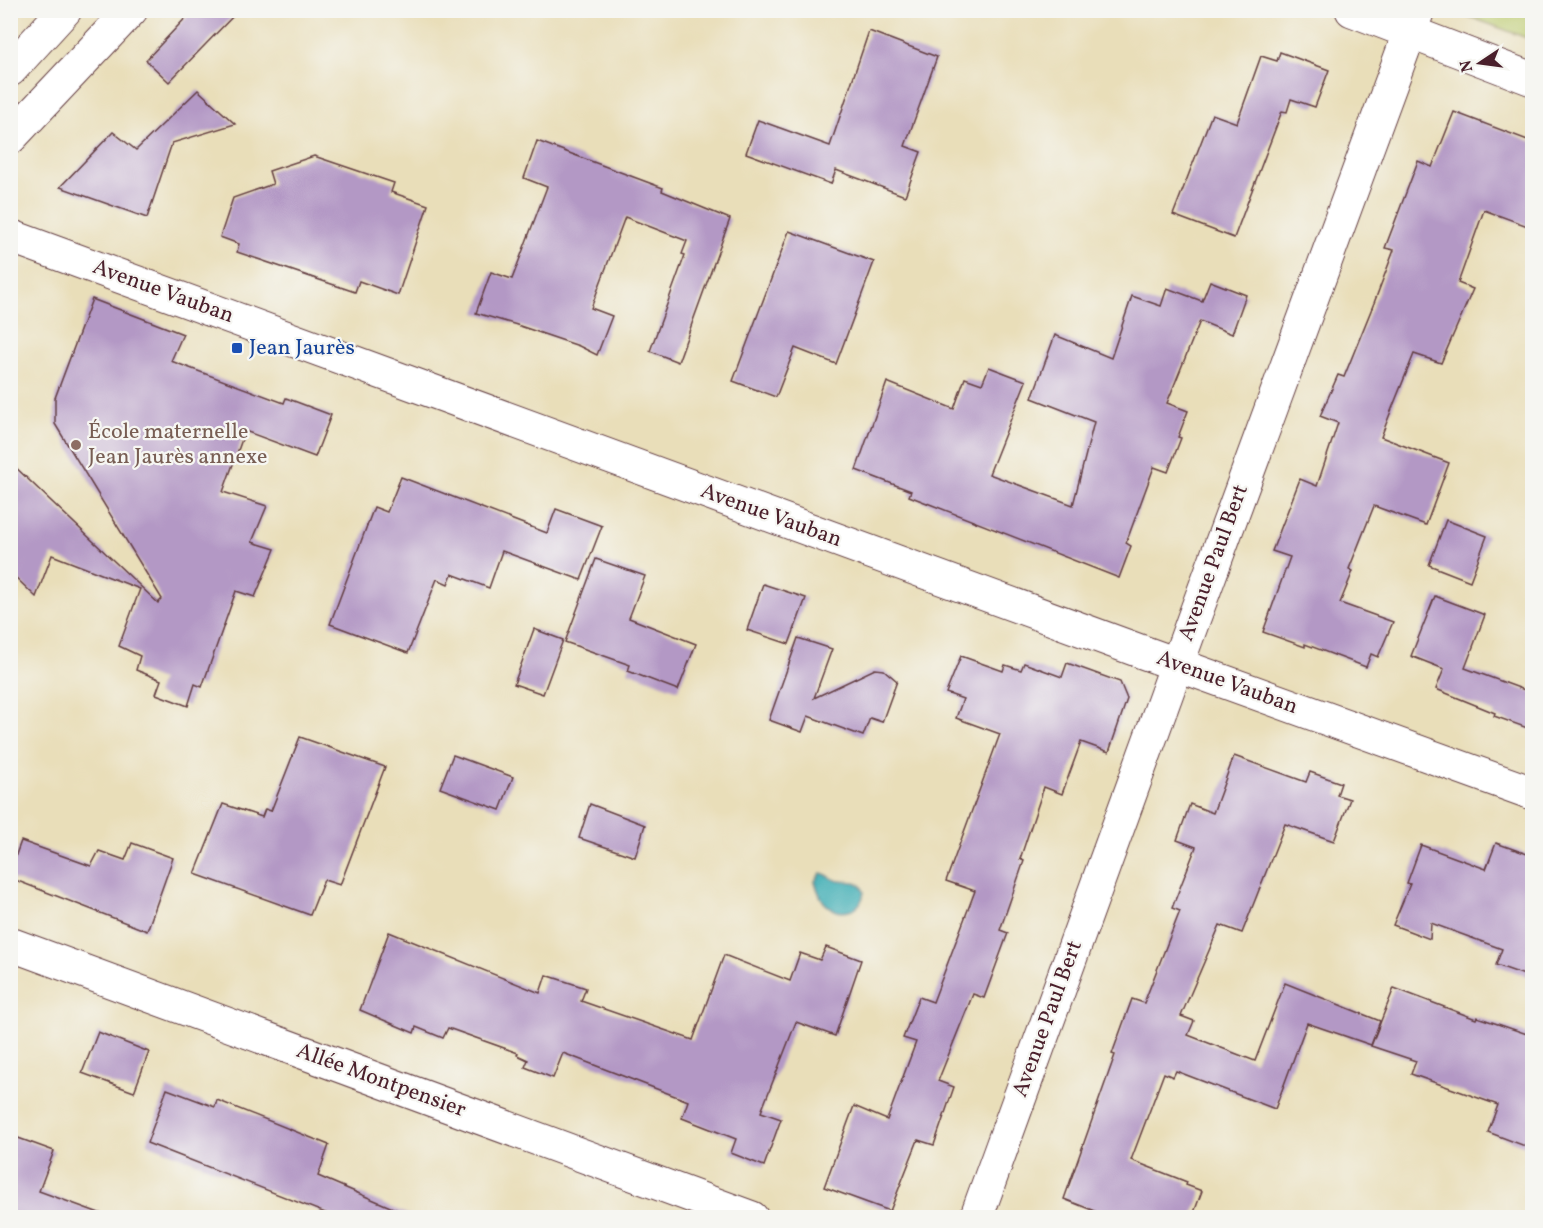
<svg xmlns="http://www.w3.org/2000/svg" width="1543" height="1228" viewBox="0 0 1543 1228" font-family="Vollkorn,serif">
<rect width="100%" height="100%" fill="#f6f6f2"/>
<filter id="ink" filterUnits="userSpaceOnUse"><feTurbulence type="fractalNoise" baseFrequency=".0167" numOctaves="2"/><feDisplacementMap in="SourceGraphic" scale="12" xChannelSelector="R" yChannelSelector="G"/><feConvolveMatrix kernelMatrix="1 2 1 2 8 2 1 2 1" color-interpolation-filters="sRGB"/></filter>
<filter id="wash" filterUnits="userSpaceOnUse"><feTurbulence type="fractalNoise" baseFrequency=".008" numOctaves="4" result="noise"/><feDisplacementMap in="SourceGraphic" scale="24" xChannelSelector="R" yChannelSelector="G"/><feGaussianBlur stdDeviation="1.35" result="paint"/><feColorMatrix in="noise" values="0 0 0 0 0 0 0 0 0 0 0 0 0 0 0 0 0 1.4 0 .05"/><feComposite in="paint" operator="in"/></filter>
<g filter="url(#wash)">
<rect width="100%" height="100%" fill="#e9deb9"/>
<!-- green -->
<path fill="#bcca6d" stroke="#83744c" stroke-width="1.5" d="M1454,11H1532V40Z"/>
<!-- water -->
<path fill="#3aacb3" stroke="#42666f" stroke-width="1.5" d="M821,873C828,874 832,880 840,881C851,883 859,878 864,892C862,910 843,918 828,906C821,901 817,889 815,881Z"/>
<g id="blocks">
<!-- building -->
<g fill="#b398c5">
<path d="M193,10H239L169,82L146,60Z"/>
<path d="M869,31L937,57L905,146L921,152L905,196L836,170L831,184L746,153L758,120L830,146Z"/>
<path d="M1280,52L1329,70L1315,107L1291,99L1287,112L1282,111L1234,238L1173,215L1212,114L1237,123L1261,56L1277,61Z"/>
<path d="M198,90L235,124L172,143L147,218L60,187L113,132L136,150Z"/>
<path d="M1454,112L1533,142V228L1484,210L1458,283L1473,289L1441,363L1414,354L1393,406L1381,437L1449,463L1426,525L1374,506L1349,569L1353,571L1340,603L1393,622L1378,657L1371,654L1366,667L1305,644V647L1263,632L1290,557L1272,551L1300,479L1317,486L1338,423L1320,416L1338,375L1344,377L1374,303L1394,250L1385,248L1418,161L1432,167Z"/>
<path d="M537,141L663,188L662,191L730,219L678,362L650,351L685,255L682,254L687,241L625,217L591,308L612,316L597,355L579,346L517,325L476,313L491,272L512,279L547,187L524,178Z"/>
<path d="M314,156L394,183L391,192L428,205L398,295L359,281L355,292L237,252L239,244L220,237L233,198L273,184L269,171Z"/>
<path d="M789,231L874,262L836,364L795,348L776,397L733,381Z"/>
<path d="M1210,281L1246,295L1232,334L1200,321L1167,403L1188,411L1178,437L1181,438L1168,472L1154,467L1126,543L1131,546L1119,578L909,496L911,491L856,470L887,382L954,409L965,378L982,384L989,367L1026,381L989,474L1073,505L1094,422L1032,398L1055,335L1111,358L1132,296L1161,306L1167,288L1202,301Z"/>
<path d="M92,299L183,334L171,361L284,403L286,398L331,415L315,457L245,431L223,492L267,506L252,542L275,549L255,597L236,591L202,687L195,684L188,706L156,694L161,680L136,670L140,656L119,646L140,589L52,555L36,597L10,572V462L158,603L162,599L55,424V398Z"/>
<path d="M401,477L547,533L556,509L602,526L581,580L502,551L489,588L452,574L448,584L437,579L408,653L330,624L374,507L387,512Z"/>
<path d="M1446,520L1487,536L1470,581L1429,565Z"/>
<path d="M596,559L645,576L629,618L696,644L678,690L628,671L630,665L565,642Z"/>
<path d="M763,584L806,598L789,644L747,630Z"/>
<path d="M1435,596L1485,615L1465,668L1533,693V730L1494,716L1495,713L1436,689L1444,669L1411,656Z"/>
<path d="M534,629L563,640L543,694L514,684Z"/>
<path d="M798,638L832,649L814,698L875,669L884,670L897,681L882,722L870,718L863,736L808,716L802,732L769,720Z"/>
<path d="M961,656L1003,671L1005,665L1021,670L1024,663L1062,677L1067,663L1120,682L1127,699L1109,752L1081,742L1062,794L1044,787L1020,859L1024,861L1000,930L1008,933L984,998L973,994L938,1081L954,1087L934,1145L918,1140L890,1211L824,1187L854,1106L887,1120L916,1042L903,1038L919,997L933,1002L975,891L946,881L1000,734L956,718L963,699L946,693Z"/>
<path d="M300,737L385,767L340,885L324,880L310,915L195,874L223,804L262,817L265,809L271,811Z"/>
<path d="M453,755L513,777L500,810L440,788Z"/>
<path d="M1234,756L1306,782L1310,772L1341,783L1337,795L1350,799L1334,841L1285,824L1242,933L1220,925L1181,1016L1194,1021L1188,1035L1255,1061L1285,983L1380,1021L1371,1045L1307,1023L1275,1109L1176,1071L1173,1077L1164,1073L1131,1160L1187,1182L1186,1185L1202,1191L1192,1218H1112L1064,1199L1115,1055L1112,1054L1132,999L1144,1003L1180,911L1172,908L1196,847L1177,840L1190,804L1213,813Z"/>
<path d="M590,804L645,825L635,857L579,838Z"/>
<path d="M21,841L91,866L99,851L125,860L132,843L173,858L147,931L10,878V871Z"/>
<path d="M1496,843L1533,856V978L1496,965L1502,949L1431,923L1430,939L1393,925L1410,884L1407,883L1421,845L1486,869Z"/>
<path d="M389,932L540,993L546,975L586,988L581,1001L693,1040L724,955L790,981L800,953L820,960L826,947L861,960L835,1036L796,1022L761,1112L781,1119L764,1166L731,1153L736,1139L682,1118L688,1101L563,1053L553,1078L525,1067L528,1060L517,1055L518,1053L448,1028L443,1038L416,1027L414,1033L360,1010Z"/>
<path d="M1394,988L1476,1019L1477,1017L1533,1036V1149L1488,1132L1498,1105L1411,1074L1416,1061L1371,1046Z"/>
<path d="M98,1032L149,1052L134,1092L82,1073Z"/>
<path d="M167,1089L215,1107L217,1100L329,1145L318,1176L416,1218H338L147,1143Z"/>
<path d="M10,1135L54,1151L39,1191L102,1214L101,1218H10Z"/>
</g>
</g>
</g>
<g filter="url(#ink)">
<use href="#blocks" fill-opacity="0" stroke="#623c40" stroke-width="1.5"/>
<g fill="none" stroke-linecap="round" stroke-linejoin="round">
<!-- street casing -->
<g stroke="#623c40" stroke-width="35">
<g id="street">
<path d="M1352,10L1532,79"/>
<path d="M10,236L1137,650L1532,793"/>
<path d="M10,944L752,1218"/>
<path d="M976,1218L1194,618L1418,10"/>
</g>
</g>
<!-- primary casing -->
<g stroke="#623c40" stroke-width="35">
<g id="primary">
<path d="M10,70L65,10"/>
<path d="M10,138L131,10"/>
</g>
</g>
<!-- street -->
<use href="#street" stroke="#fff" stroke-width="33"/>
<!-- primary -->
<use href="#primary" stroke="#fff" stroke-width="33"/>
</g>
</g>
<!-- markers -->
<rect fill="#1a4fb4" stroke="#f6f6f2" stroke-width="2" x="231" y="342" width="12" height="12" rx="3"/>
<circle fill="#8d6e63" stroke="#f6f6f2" stroke-width="2" cx="76" cy="445" r="6"/>
<g text-anchor="middle" dominant-baseline="central" stroke-width="4.5" stroke-linejoin="round" paint-order="stroke">
<!-- street labels -->
<g font-size="22" fill="#4a1f2b" stroke="#f6f6f2">
<text transform="translate(163 292) rotate(20)">Avenue Vauban</text>
<text transform="translate(771 516) rotate(20)">Avenue Vauban</text>
<text transform="translate(1214 563) rotate(-70)">Avenue Paul Bert</text>
<text transform="translate(1227 683) rotate(20)">Avenue Vauban</text>
<text transform="translate(1048 1019) rotate(-70)">Avenue Paul Bert</text>
<text transform="translate(381 1081) rotate(20)">Allée Montpensier</text>
</g>
<!-- transit labels -->
<g font-size="22" fill="#164399" stroke="#f6f6f2" text-anchor="start">
<text x="249" y="348">Jean Jaurès</text>
</g>
<!-- education labels -->
<g font-size="22" fill="#785e54" stroke="#f6f6f2" text-anchor="start">
<text x="88" y="432">École maternelle<tspan x="88" dy="25">Jean Jaurès annexe</tspan></text>
</g>
</g>
<!-- margin -->
<rect width="1543" height="1228" fill="none" stroke="#f6f6f2" stroke-width="36"/>
<!-- north arrow -->
<g transform="translate(1480 63) rotate(257)" stroke="#f6f6f2" stroke-width="4.5" paint-order="stroke">
<path d="M0-4.5L10 22L0 15L-10 22Z" fill="#4a1f2b"/>
<text y="-9" font-size="16" font-weight="bold" text-anchor="middle" fill="#4a1f2b">N</text>
</g>
</svg>
